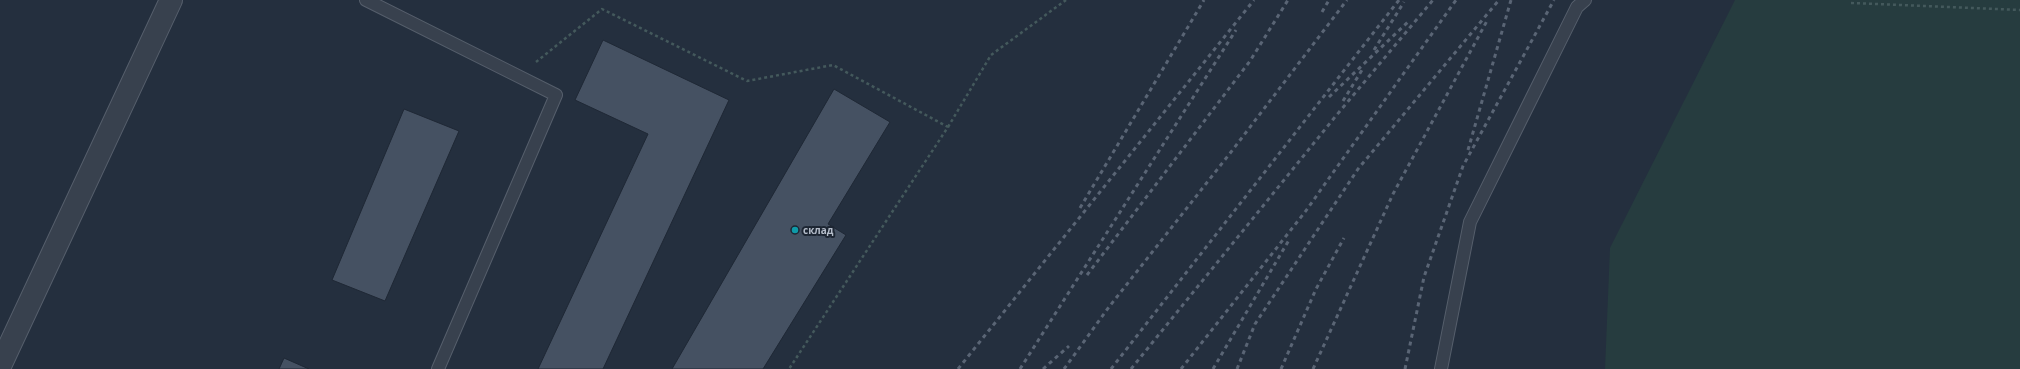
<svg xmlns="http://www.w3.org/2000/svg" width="2020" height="369" viewBox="0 0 2020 369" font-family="'Open Sans',sans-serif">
<rect width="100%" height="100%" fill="#242f3e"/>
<!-- green -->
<path fill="#263c3f" d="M1735,0H2020V369H1605L1610,248Z"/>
<!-- building -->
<g fill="#455162" stroke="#1f2835">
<path d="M603,40L729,100L603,369H538L648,134L575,100Z"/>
<path d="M834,89L890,122L828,224L846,235L763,369H672Z"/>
<path d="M404,109L459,131L385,301L332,280Z"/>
<path d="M284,358L309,369H279Z"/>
</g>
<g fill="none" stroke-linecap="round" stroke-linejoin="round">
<!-- service casing -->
<g stroke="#565f6c" stroke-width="14">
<g id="service">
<path d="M366,0L556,95L438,369"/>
<path d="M1441,369L1470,222L1577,7L1585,0"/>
</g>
</g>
<!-- minor casing -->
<g stroke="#565f6c" stroke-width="24">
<path id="minor" d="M0,366L171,0"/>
</g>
<!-- path -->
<g stroke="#44595c" stroke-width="2.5" stroke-dasharray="3 3" stroke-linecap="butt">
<path d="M1851,3L2020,10"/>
<path d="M536,62L602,9L747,81L833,65L948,127L789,369"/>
<path d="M948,127L991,55L1066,0"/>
</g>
<!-- service -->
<use href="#service" stroke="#38414e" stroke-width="12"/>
<!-- minor -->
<use href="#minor" stroke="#38414e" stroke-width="22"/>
<!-- rail -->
<g stroke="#5a6575" stroke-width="3" stroke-dasharray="4 4" stroke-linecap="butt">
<path d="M1322,12L1329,0"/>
<path d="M1374,50L1404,2"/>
<path d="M1329,97L1410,20"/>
<path d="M1343,101L1362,70"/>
<path d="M1468,150L1511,0"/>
<path d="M1080,208L1204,0"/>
<path d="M1087,275L1250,61L1288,0"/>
<path d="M958,369L1254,0"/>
<path d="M1020,369L1236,30"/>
<path d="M1043,369L1069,346"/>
<path d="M1064,369L1109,307L1231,152L1347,0"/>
<path d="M1111,369L1399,0"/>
<path d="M1131,369L1335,117L1433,0"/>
<path d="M1181,369L1305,212L1456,0"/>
<path d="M1213,369L1289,240"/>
<path d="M1237,369L1255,324L1358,169L1499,0"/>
<path d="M1281,369L1316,289L1344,238"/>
<path d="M1313,369L1393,194L1488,19"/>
<path d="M1405,369L1424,277L1463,166L1554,0"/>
</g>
</g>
<!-- markers -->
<circle fill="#0f9aa8" stroke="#1d2633" stroke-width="1.5" cx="795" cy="230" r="4"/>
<g text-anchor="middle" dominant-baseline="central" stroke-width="4" stroke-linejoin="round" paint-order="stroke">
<!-- poi labels -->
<g font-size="10" font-weight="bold" fill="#b4bcc9" stroke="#1d2633" text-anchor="start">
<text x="803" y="230">склад</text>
</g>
</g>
</svg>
